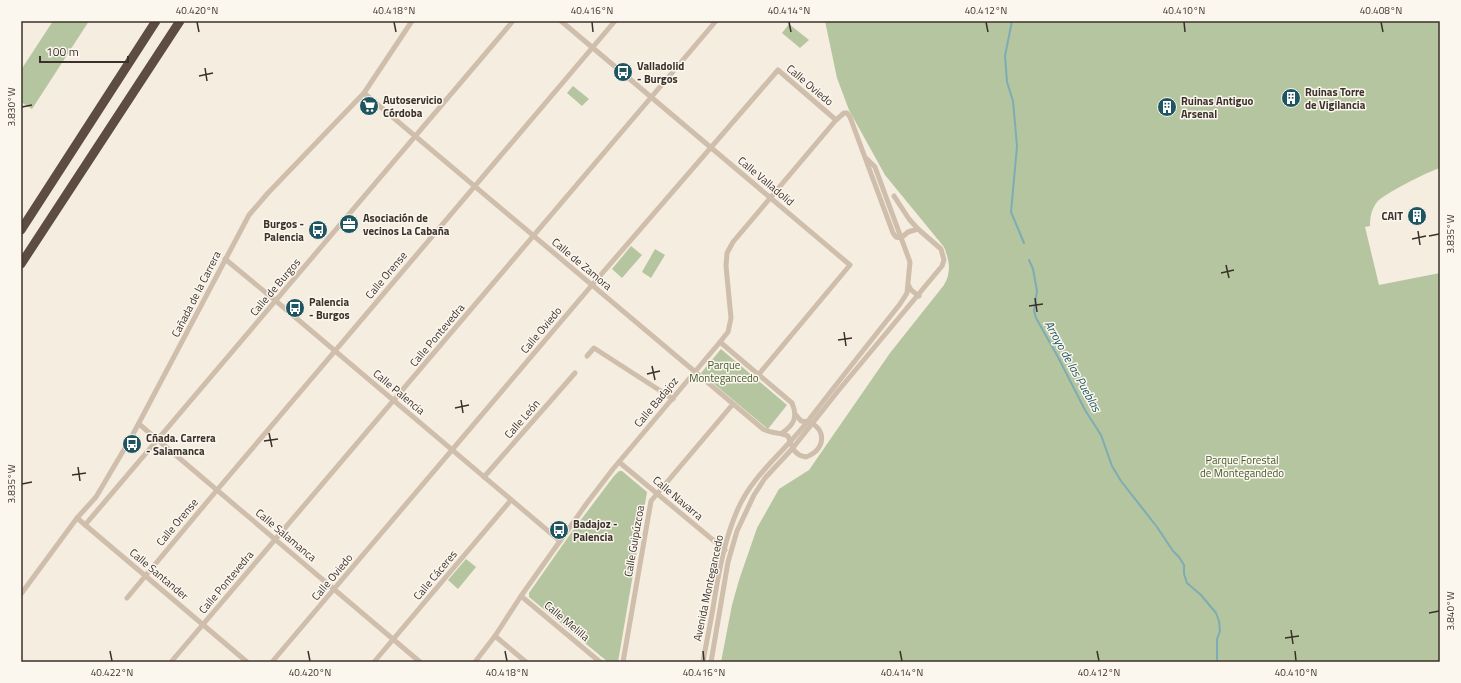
<svg xmlns="http://www.w3.org/2000/svg" width="1461" height="683" viewBox="0 0 1461 683" font-family="'Titillium Web',sans-serif">
<rect width="100%" height="100%" fill="#f5ede0"/>
<!-- green -->
<g fill="#b5c59f">
<path d="M53,21H89L32,109L21,102V70Z"/>
<path d="M825,21H1440V168C1429,171 1382,195 1377,202C1371,210 1370,218 1370,226L1365,227L1379,285L1440,273V662H721L732,605L739,580L757,528L779,489L809,470L890,353L944,285C952,271 949,260 944,247L885,175L849,110L837,78Z"/>
<path d="M789,24L809,40L800,48L782,33Z"/>
<path d="M573,86L589,99L582,106L567,93Z"/>
<path d="M631,246L642,255L622,278L612,269Z"/>
<path d="M655,249L665,255L651,278L642,272Z"/>
<path d="M721,349L787,405L768,429L701,373Z"/>
<path d="M619,471H622L647,492L618,662H608L529,597V593L571,533L614,476Z"/>
<path d="M466,559L476,567L458,589L448,580Z"/>
</g>
<g fill="none" stroke-linecap="round" stroke-linejoin="round">
<!-- stream -->
<g stroke="#7dadb4" stroke-width="2">
<path d="M1012,21L1005,56L1007,82L1013,101L1017,146L1011,212L1024,243"/>
<path d="M1029,260L1033,269L1037,291L1034,311L1036,318L1058,357L1085,410L1101,435L1112,466L1121,481L1157,527L1173,551L1179,557L1184,565V574L1187,583L1201,595L1216,613L1219,621L1220,631L1217,639V662"/>
</g>
<!-- street -->
<g stroke="#cebeab" stroke-width="5">
<path d="M561,21L850,265L759,374"/>
<path d="M364,93L763,429C772,434 780,432 788,436C792,446 793,455 806,457C829,449 826,422 801,421L796,415"/>
<path d="M901,238L908,232L918,229"/>
<path d="M225,259L276,301L560,541"/>
<path d="M909,286L911,290L919,296"/>
<path d="M720,342L792,403C798,417 794,425 782,433"/>
<path d="M587,356L594,348L673,399"/>
<path d="M139,424L420,662"/>
<path d="M619,462L725,550"/>
<path d="M484,477L575,373"/>
<path d="M77,518L247,662"/>
<path d="M85,525L513,21"/>
<path d="M21,594L77,518L96,497L132,436L249,215L268,193L364,93L412,21"/>
<path d="M521,596L600,662"/>
<path d="M127,598L217,490L615,21"/>
<path d="M495,636L526,662"/>
<path d="M171,662L716,21"/>
<path d="M272,662L592,285L778,70L836,120"/>
<path d="M374,662L511,500"/>
<path d="M475,662L495,636L521,596L587,503L613,469L720,342L728,332L731,318L726,266L727,253L733,242L836,120L844,113H847L850,117L893,233L896,237L901,238"/>
<path d="M623,662L651,501L733,404"/>
<path d="M703,662C706,644 710,626 713,608C718,576 724,541 737,511C752,475 785,451 808,421C838,382 869,343 900,304L907,293L910,262L875,167L867,159"/>
<path d="M711,662L728,562L737,531L754,495L765,478L792,449L838,391L942,266L944,260L941,249L918,229L909,219L894,196"/>
</g>
<!-- highway -->
<g stroke="#5d4c41" stroke-width="9">
<path d="M21,230L156,21"/>
<path d="M21,264L180,21"/>
</g>
</g>
<!-- ticks -->
<path fill="none" stroke="#3b312a" stroke-width="1.5" d="M197,22L199,32M394,22L396,32M592,22L593,32M789,22L791,32M986,22L988,32M1184,22L1185,32M1381,22L1383,32M205,68L207,81M199,76L213,73M22,107L32,105M1418,231L1420,245M1429,236L1439,234M1412,239L1426,236M1226,265L1229,278M1221,273L1234,270M1035,298L1037,312M1029,306L1043,304M844,332L846,346M838,340L852,338M652,366L655,380M647,374L660,371M461,400L463,413M455,408L469,405M269,433L272,447M264,441L278,439M78,467L80,481M72,475L86,473M22,484L32,482M1429,613L1439,611M1291,630L1293,644M1285,638L1299,636M110,651L112,661M308,651L310,661M505,651L507,661M703,651L704,661M900,651L902,661M1097,651L1099,661M1295,651L1296,661"/>
<!-- icons -->
<defs>
<g id="bus-disc" transform="scale(1)"><circle r="9.5" fill="#1d5660" stroke="#fbf6ee"/><path d="M-5-6H5V4H4V6H2V4H-2V6H-4V4H-5ZM-3.5-4V0h7V-4ZM-3.5 1.2v1.5H-2V1.2ZM2 1.2v1.5H3.5V1.2Z" fill="#fff"/></g>
<g id="building-disc" transform="scale(1)"><circle r="9.5" fill="#1d5660" stroke="#fbf6ee"/><path d="M-4-6H4V6H1V3H-1V6H-4ZM-2.5-4.3h1.7v1.8h-1.7ZM.8-4.3h1.7v1.8H.8ZM-2.5-1h1.7V.8h-1.7ZM.8-1h1.7V.8H.8Z" fill="#fff"/></g>
<g id="supermarket-disc" transform="scale(1)"><circle r="9.5" fill="#1d5660" stroke="#fbf6ee"/><path d="M-6-5.5h2.5l.6 2H6L4.5 2H-2.5L-4.4-4H-6ZM-1.5 3.2a1.3 1.3 0 1 0 .1 0ZM3 3.2a1.3 1.3 0 1 0 .1 0Z" fill="#fff"/></g>
<g id="office-disc" transform="scale(1)"><circle r="9.5" fill="#1d5660" stroke="#fbf6ee"/><path d="M-6-3h4V-5.5h4V-3h4V5H-6ZM-1-4.5V-3h2v-1.5ZM-6 0V1H6V0Z" fill="#fff"/></g>
</defs>
<g fill-rule="evenodd">
<use href="#bus-disc" x="623" y="72"/>
<use href="#building-disc" x="1291" y="98"/>
<use href="#supermarket-disc" x="369" y="106"/>
<use href="#building-disc" x="1167" y="107"/>
<use href="#building-disc" x="1417" y="216"/>
<use href="#office-disc" x="349" y="224"/>
<use href="#bus-disc" x="318" y="230"/>
<use href="#bus-disc" x="295" y="308"/>
<use href="#bus-disc" x="132" y="444"/>
<use href="#bus-disc" x="559" y="530"/>
</g>
<g text-anchor="middle" dominant-baseline="central" stroke-width="3" stroke-linejoin="round" paint-order="stroke">
<!-- poi labels -->
<g font-size="11" font-weight="bold" fill="#3b312a" stroke="#fbf6ee" text-anchor="start">
<text x="637" y="66">Valladolid<tspan x="637" dy="13">- Burgos</tspan></text>
<text x="1305" y="92">Ruinas Torre<tspan x="1305" dy="13">de Vigilancia</tspan></text>
<text x="383" y="100">Autoservicio<tspan x="383" dy="13">Córdoba</tspan></text>
<text x="1181" y="101">Ruinas Antiguo<tspan x="1181" dy="13">Arsenal</tspan></text>
<text x="1403" y="216" text-anchor="end">CAIT</text>
<text x="363" y="218">Asociación de<tspan x="363" dy="13">vecinos La Cabaña</tspan></text>
<text x="304" y="224" text-anchor="end">Burgos -<tspan x="304" dy="13">Palencia</tspan></text>
<text x="309" y="302">Palencia<tspan x="309" dy="13">- Burgos</tspan></text>
<text x="146" y="438">Cñada. Carrera<tspan x="146" dy="13">- Salamanca</tspan></text>
<text x="573" y="524">Badajoz -<tspan x="573" dy="13">Palencia</tspan></text>
</g>
<!-- street labels -->
<g font-size="11" fill="#3b312a" stroke="#fbf6ee">
<text transform="translate(810 85) rotate(40)">Calle Oviedo</text>
<text transform="translate(766 181) rotate(40)">Calle Valladolid</text>
<text transform="translate(582 264) rotate(40)">Calle de Zamora</text>
<text transform="translate(386 275) rotate(-50)">Calle Orense</text>
<text transform="translate(275 287) rotate(-50)">Calle de Burgos</text>
<text transform="translate(196 294) rotate(-63)">Cañada de la Carrera</text>
<text transform="translate(541 330) rotate(-50)">Calle Oviedo</text>
<text transform="translate(437 335) rotate(-50)">Calle Pontevedra</text>
<text transform="translate(399 392) rotate(40)">Calle Palencia</text>
<text transform="translate(656 402) rotate(-50)">Calle Badajoz</text>
<text transform="translate(522 419) rotate(-49)">Calle León</text>
<text transform="translate(678 498) rotate(40)">Calle Navarra</text>
<text transform="translate(177 522) rotate(-50)">Calle Orense</text>
<text transform="translate(286 535) rotate(40)">Calle Salamanca</text>
<text transform="translate(634 541) rotate(-80)">Calle Guipúzcoa</text>
<text transform="translate(159 574) rotate(40)">Calle Santander</text>
<text transform="translate(435 575) rotate(-50)">Calle Cáceres</text>
<text transform="translate(332 577) rotate(-50)">Calle Oviedo</text>
<text transform="translate(226 582) rotate(-50)">Calle Pontevedra</text>
<text transform="translate(708 588) rotate(-78)">Avenida Montegancedo</text>
<text transform="translate(567 621) rotate(40)">Calle Melilla</text>
</g>
<!-- park labels -->
<g font-size="11" fill="#465b2d" stroke="#fbf6ee">
<text x="724" y="365">Parque<tspan x="724" dy="13">Montegancedo</tspan></text>
<text x="1242" y="460">Parque Forestal<tspan x="1242" dy="13">de Montegandedo</tspan></text>
</g>
<!-- water labels -->
<g font-size="12" font-style="italic" fill="#1d5660" stroke="#fbf6ee">
<text transform="translate(1073 366) rotate(61)">Arroyo de las Pueblas</text>
</g>
</g>
<!-- border -->
<rect width="1461" height="683" fill="none" stroke="#fbf6ee" stroke-width="44"/>
<!-- scale -->
<path d="M40 56v6h88v-6" fill="none" stroke="#3b312a" stroke-width="2"/>
<text x="46" y="56" font-size="12" fill="#3b312a" stroke="#fbf6ee" stroke-width="3" paint-order="stroke">100 m</text>
<rect x="22" y="22" width="1417" height="639" fill="none" stroke="#3b312a" stroke-width="1.5"/>
<g font-size="10" text-anchor="middle" fill="#3b312a">
<text x="197" y="14">40.420°N</text>
<text x="394" y="14">40.418°N</text>
<text x="592" y="14">40.416°N</text>
<text x="789" y="14">40.414°N</text>
<text x="986" y="14">40.412°N</text>
<text x="1184" y="14">40.410°N</text>
<text x="1381" y="14">40.408°N</text>
<text transform="translate(11 107) rotate(-90)" y="4">3.830°W</text>
<text transform="translate(1450 234) rotate(-90)" y="4">3.835°W</text>
<text transform="translate(11 484) rotate(-90)" y="4">3.835°W</text>
<text transform="translate(1450 611) rotate(-90)" y="4">3.840°W</text>
<text x="112" y="676">40.422°N</text>
<text x="310" y="676">40.420°N</text>
<text x="507" y="676">40.418°N</text>
<text x="704" y="676">40.416°N</text>
<text x="902" y="676">40.414°N</text>
<text x="1099" y="676">40.412°N</text>
<text x="1296" y="676">40.410°N</text>
</g>
</svg>
